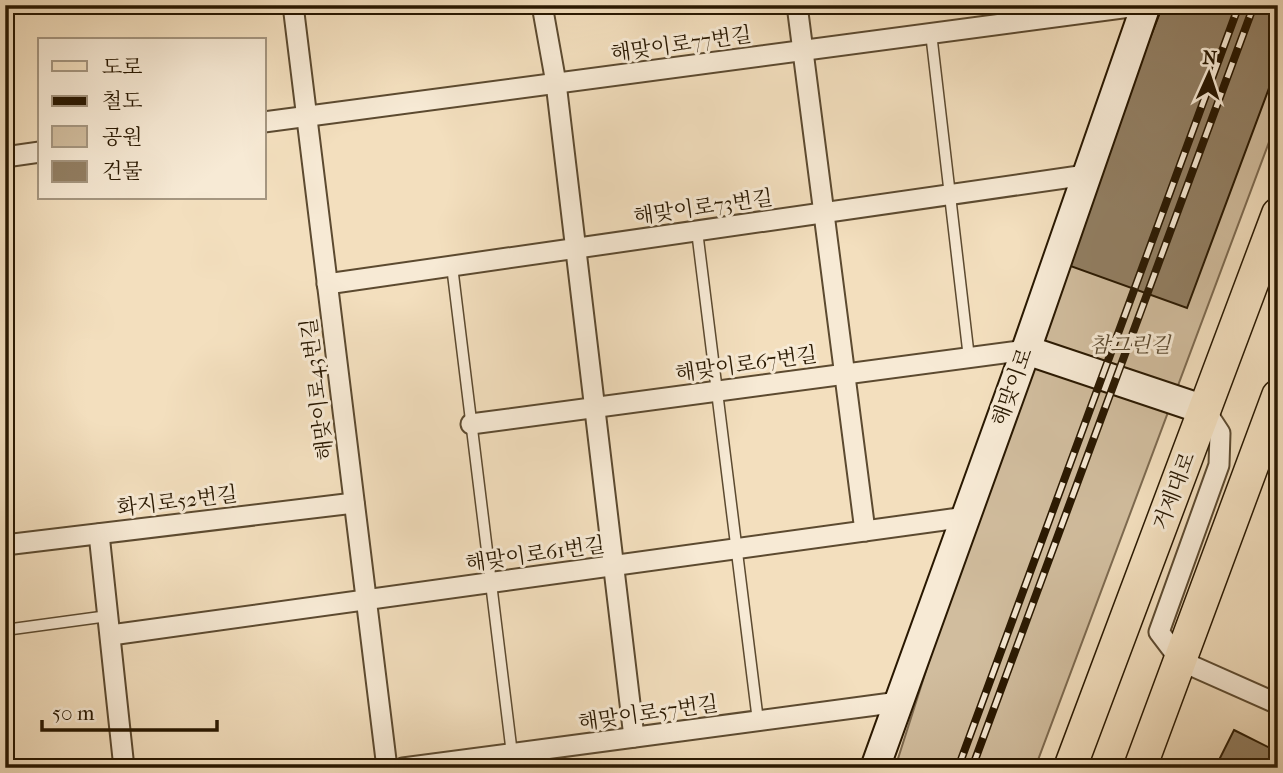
<svg xmlns="http://www.w3.org/2000/svg" width="1283" height="773" viewBox="0 0 1283 773" font-family="'IM FELL French Canon','Noto Serif KR',serif">
<rect width="100%" height="100%" fill="#f3dfbe"/>
<filter id="stains"><feTurbulence type="fractalNoise" baseFrequency=".00286" numOctaves="4"/><feColorMatrix values="0 0 0 0 .2 0 0 0 0 .09 0 0 0 0 .02 0 0 0 .5 -.17"/></filter>
<radialGradient id="worn" r=".72"><stop offset=".6" stop-color="#630" stop-opacity="0"/><stop offset="1" stop-color="#630" stop-opacity=".3"/></radialGradient>
<!-- green -->
<path fill="#d1bd9e" stroke="#7d6a50" stroke-width="2" d="M1278,5V118L1035,768H895L1062,244Z"/>
<!-- building -->
<g fill="#927f63" stroke="#291801" stroke-width="2">
<path d="M1163,5H1278V64L1187,308L1062,263Z"/>
<path d="M1234,730L1278,752V768H1215Z"/>
</g>
<g fill="none" stroke-linecap="round" stroke-linejoin="round">
<!-- lane casing -->
<g stroke="#5c4a30" stroke-width="13">
<g id="lane">
<path d="M931,33L969,358"/>
<path d="M697,231L758,721"/>
<path d="M452,266L512,754"/>
<path d="M5,630L108,616"/>
</g>
</g>
<!-- street casing -->
<g stroke="#5c4a30" stroke-width="23">
<g id="street">
<path d="M293,5L387,768"/>
<path d="M542,5L556,83L634,737"/>
<path d="M797,5L865,531"/>
<path d="M264,122L1145,5"/>
<path d="M5,157L40,152"/>
<path d="M327,284L1086,175"/>
<path d="M1205,410L1220,433L1219,465L1159,632L1181,661L1278,704"/>
<path d="M471,424L1026,350"/>
<path d="M99,534L124,768"/>
<path d="M5,545L354,503"/>
<path d="M111,635L966,517"/>
<path d="M403,768L899,702"/>
</g>
</g>
<!-- secondary casing -->
<g stroke="#291801" stroke-width="32">
<g id="secondary">
<path d="M1026,350L1205,410"/>
<path d="M875,768L1026,350L1146,5"/>
</g>
</g>
<!-- primary casing -->
<g stroke="#291801" stroke-width="35">
<g id="primary">
<path d="M1070,768L1278,214"/>
<path d="M1140,768L1278,396"/>
</g>
</g>
<!-- lane -->
<use href="#lane" stroke="#f7ead5" stroke-width="10"/>
<!-- street -->
<use href="#street" stroke="#f7ead5" stroke-width="19"/>
<!-- secondary -->
<use href="#secondary" stroke="#f7ead5" stroke-width="28"/>
<!-- primary -->
<use href="#primary" stroke="#f3dfbe" stroke-width="32"/>
<!-- rail casing -->
<g stroke="#291801" stroke-width="8">
<g id="rail">
<path d="M958,768L1239,5"/>
<path d="M972,768L1254,5"/>
</g>
</g>
<!-- rail -->
<use href="#rail" stroke="#f7ead5" stroke-width="5" stroke-dasharray="16" stroke-linecap="butt"/>
</g>
<g text-anchor="middle" dominant-baseline="central" stroke-width="6" stroke-linejoin="round" paint-order="stroke">
<!-- street labels -->
<g font-size="21" fill="#291801" stroke="#f7ead5">
<text transform="translate(681 44) rotate(-8)">해맞이로77번길</text>
<text transform="translate(703 207) rotate(-8)">해맞이로73번길</text>
<text transform="translate(746 364) rotate(-8)">해맞이로67번길</text>
<text transform="translate(1012 387) rotate(-70)">해맞이로</text>
<text transform="translate(317 389) rotate(-97)">해맞이로43번길</text>
<text transform="translate(1174 491) rotate(-69)">거제대로</text>
<text transform="translate(177 501) rotate(-7)">화지로52번길</text>
<text transform="translate(535 554) rotate(-8)">해맞이로61번길</text>
<text transform="translate(648 713) rotate(-8)">해맞이로57번길</text>
</g>
<!-- park labels -->
<g font-size="21" font-style="italic" fill="#5b4a30" stroke="#f7ead5">
<text x="1130" y="345">참그린길</text>
</g>
</g>
<!-- margin -->
<rect width="1283" height="773" fill="none" stroke="#f3dfbe" stroke-width="28"/>
<rect x="7" y="7" width="1269" height="759" fill="none" stroke="#291801" stroke-width="3.5"/>
<rect x="14" y="14" width="1255" height="745" fill="none" stroke="#291801" stroke-width="2"/>
<!-- legend -->
<rect x="38" y="38" width="228" height="161" fill="#f7ead5" stroke="#a59680" stroke-width="2"/>
<rect x="52" y="61" width="35" height="10" fill="#f3dfbe" stroke="#a59680" stroke-width="2"/>
<text x="102" y="74" font-size="21" fill="#291801">도로</text>
<rect x="52" y="96" width="35" height="10" fill="#291801" stroke="#a59680" stroke-width="2"/>
<text x="102" y="108" font-size="21" fill="#291801">철도</text>
<rect x="52" y="126" width="35" height="21" fill="#d1bd9e" stroke="#a59680" stroke-width="2"/>
<text x="102" y="144" font-size="21" fill="#291801">공원</text>
<rect x="52" y="161" width="35" height="21" fill="#927f63" stroke="#a59680" stroke-width="2"/>
<text x="102" y="178" font-size="21" fill="#291801">건물</text>
<!-- north arrow -->
<g transform="translate(1209 74) rotate(3)" stroke="#f7ead5" stroke-width="5" paint-order="stroke">
<path d="M0-5L12 26L0 18L-12 26Z" fill="#291801"/>
<text y="-10" font-size="19" font-weight="bold" text-anchor="middle" fill="#291801">N</text>
</g>
<!-- scale -->
<path d="M42 720v10h175v-10" fill="none" stroke="#291801" stroke-width="3.5"/>
<text x="52" y="720" font-size="21" fill="#291801" stroke="#f7ead5" stroke-width="5" paint-order="stroke">50 m</text>
<rect width="100%" height="100%" filter="url(#stains)"/>
<rect width="100%" height="100%" fill="url(#worn)"/>
</svg>
